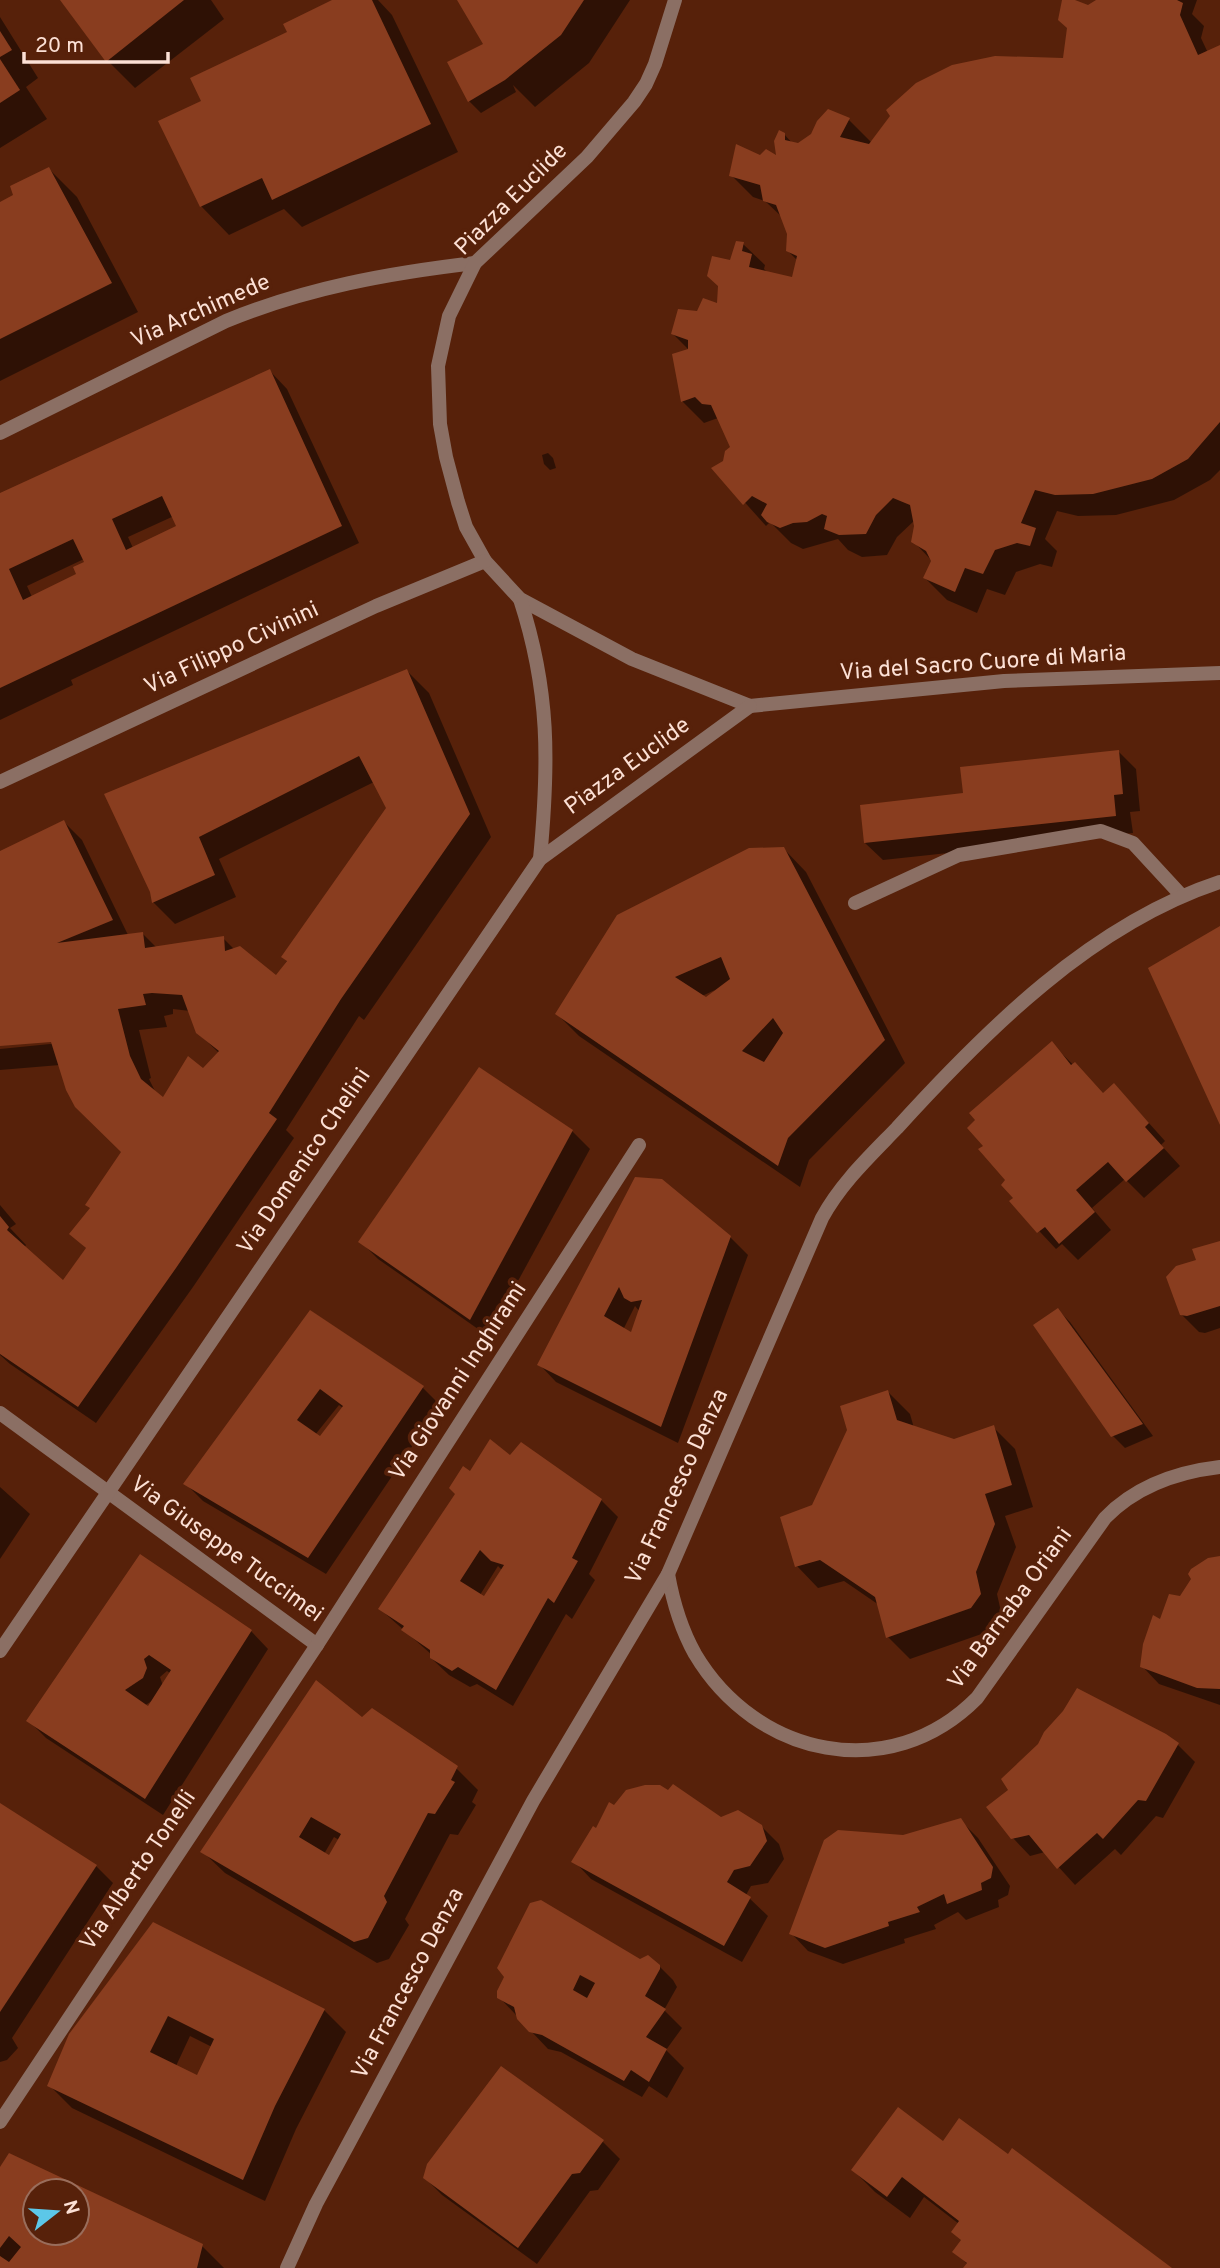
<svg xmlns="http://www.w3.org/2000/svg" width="1220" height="2268" viewBox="0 0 1220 2268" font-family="Overpass,sans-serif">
<rect width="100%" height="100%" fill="#57210a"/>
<!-- shadow -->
<g fill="#0007" fill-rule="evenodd">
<path d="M63,0H211L224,19L135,88L107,60Z"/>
<path d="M336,0H378L392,15L458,152L302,227L284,209L229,235L201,206L161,121L203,102L289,33Z"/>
<path d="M460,0H630L589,63L535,107L513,85L516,92L481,113L469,101L450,63L489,52Z"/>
<path d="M1064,0H1071L1088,7L1100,0H1197L1192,14L1204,26L1201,38L1208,53L1220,47V470L1210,480L1174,500L1116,515L1078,516L1057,511L1045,539L1057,551L1052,567L1040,564L1016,572L1005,595L987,589L977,613L947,600L925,578L932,561L913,541L915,520L897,537L887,555L862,557L848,550L838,539L803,549L791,543L770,522L766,526L714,468L725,462L732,447L718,418L704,423L682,401L690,351L673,334L698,313L719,306L731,262L743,244L765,265L764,269L768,273L793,279L798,261L787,250L789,234L783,218L765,201L753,197L731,175L760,157L779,158L784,134L793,144L798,145L849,120L872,143L1064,60L1069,29Z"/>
<path d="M0,17L38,78L26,87L47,119L0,148Z"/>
<path d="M49,169L77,197L138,312L0,381V204L15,196Z"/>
<path d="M270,371L287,389L359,543L71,680L73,685L0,720V495ZM174,516L179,527L133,548L128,537ZM84,559L86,563L79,575L32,597L27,586Z"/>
<path d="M548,453L553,458L556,468L550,470L544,464L542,455Z"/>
<path d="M407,671L429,693L491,837L364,1020L359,1016L286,1130L294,1138L193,1287L96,1423L10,1364L0,1355V1205L16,1224L10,1228L26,1245L24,1248L63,1283L87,1249L72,1234L92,1209L123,1152L60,1065L0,1070V1049L60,1043V1040L0,1045V853L64,822L82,840L128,935L142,933L157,948L223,938L235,950L276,977L388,809L374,782L219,859L236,897L175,924L153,902L152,892L107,795ZM173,1009L190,1011L197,1032L219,1053L203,1071L164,1100L156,1093L149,1079L151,1078L139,1030L167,1027L164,1016L173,1014Z"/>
<path d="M1119,752L1136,769L1140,811L1130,812L1133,833L883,860L865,843L965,795Z"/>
<path d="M784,849L806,872L905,1063L809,1160L800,1187L579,1036L557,1014ZM715,990L706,999L702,996Z"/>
<path d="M1052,1044L1103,1094L1131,1103L1165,1141L1161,1145L1180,1166L1144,1198L1125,1179L1092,1208L1111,1230L1078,1260L1062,1244L1056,1249L1012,1202L1016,1198L1008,1180Z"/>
<path d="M572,1131L590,1149L488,1336L378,1259L361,1242Z"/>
<path d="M636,1179L730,1237L748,1255L678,1443L556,1382L539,1364ZM635,1306L640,1312L632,1335L623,1330Z"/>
<path d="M1220,1243V1328L1205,1333L1199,1332L1181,1314L1199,1261Z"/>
<path d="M1058,1310L1070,1322L1153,1436L1125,1448L1113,1436Z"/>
<path d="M310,1312L422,1387L440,1405L326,1574L203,1501L186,1484ZM339,1405L343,1408L320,1439L315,1435Z"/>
<path d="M888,1392L910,1414L914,1428L954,1441L993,1427L1015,1449L1033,1507L1005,1516L1016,1547L997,1594L1002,1616L993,1630L910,1659L888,1637L879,1605L844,1581L818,1588L797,1566L813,1506Z"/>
<path d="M510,1458L601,1500L618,1517L589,1574L595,1580L572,1619L566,1614L513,1706L477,1684L470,1687L449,1675L431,1658L432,1655L380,1609L471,1473ZM498,1566L503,1571L485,1598L480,1595Z"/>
<path d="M0,1487L30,1514L0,1559Z"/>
<path d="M140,1557L251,1631L268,1649L163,1815L46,1738L29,1721ZM167,1671L171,1674L163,1686L160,1677ZM155,1699L148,1709L144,1706Z"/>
<path d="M1220,1558V1705L1159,1684L1142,1666L1161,1621Z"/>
<path d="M362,1719L456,1768L478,1790L472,1802L476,1805L458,1835L450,1834L405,1919L409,1925L389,1959L377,1963L225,1873L203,1852ZM334,1837L339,1840L329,1857L324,1854Z"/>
<path d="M1039,1745H1178L1195,1762L1163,1818L1156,1816L1121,1855L1115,1849L1075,1885L1045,1852L1030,1856L1013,1838L1010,1790Z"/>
<path d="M0,1805L96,1866L113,1883L12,2038L18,2048L7,2060L0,2062Z"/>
<path d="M614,1807L721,1819L761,1826L779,1844L784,1859L768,1883L751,1886L746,1895L768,1916L742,1962L591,1879L574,1861Z"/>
<path d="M960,1820L978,1838L1010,1886L1008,1895L998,1900L999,1907L966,1920L958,1912L934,1925L936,1929L904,1939L905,1943L843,1964L808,1951L791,1933L903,1837Z"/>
<path d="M154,1925L324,2010L346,2032L296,2129L265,2201L72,2108L50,2086ZM190,2036L212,2047L198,2077L176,2066Z"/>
<path d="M640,1961L655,1962L673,1980L677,1987L664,2010L682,2028L666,2050L684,2068L667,2098L649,2086L642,2097L561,2052L548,2049L499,1997V1991Z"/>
<path d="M603,2142L620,2159L598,2190L590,2191L537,2264L442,2195L425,2178Z"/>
<path d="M943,2143L1169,2268H965L968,2265L955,2251L962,2241L959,2224L924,2197L910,2218L875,2192L853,2170Z"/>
<path d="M10,2155L202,2246L224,2268H0V2171ZM35,2191H77V2233H35Z"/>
</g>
<!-- building -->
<g fill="#893d1f" fill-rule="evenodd">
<path d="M60,0H184L106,62Z"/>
<path d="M332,0H372L431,124L272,200L262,178L200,207L158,121L201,101L190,78L287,32L283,24Z"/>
<path d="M457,0H584L561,35L505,80L468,102L447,62L483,44Z"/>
<path d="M1062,0H1075L1088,5L1096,0H1177L1183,3L1180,15L1198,55L1220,45V422L1188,459L1152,479L1093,494L1055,495L1035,490L1021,523L1036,528L1030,546L1017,543L995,550L983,574L965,568L955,592L923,578L931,561L926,551L911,542L914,526L910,505L893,498L876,515L866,534L839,535L824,529L827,516L822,514L807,522L793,523L780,528L767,522L761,515L767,504L752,496L743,505L711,468L723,461L725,451L730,447L711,405L702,404L695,397L681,402L672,354L688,349V340L671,334L678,309L697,311L703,298L717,303L718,286L707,276L712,256L730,260L736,241L744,242L742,251L752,254L749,267L792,277L797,256L786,251L787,234L776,205L763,201L760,185L729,176L736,144L760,155L766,149L776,155L774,141L779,130L785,133V140L798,143L811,134L817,121L828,109L850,118L840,137L869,144L890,116L886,110L916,83L952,65L995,56L1063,58L1067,28L1058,20Z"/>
<path d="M0,31L12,50L0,57Z"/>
<path d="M0,59L20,90L0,103Z"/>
<path d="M49,167L112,283L0,339V202L13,195L10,186Z"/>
<path d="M270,369L342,526L0,688V493ZM162,496L176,526L126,550L112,519ZM73,539L84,562L73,567L76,574L23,600L9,569Z"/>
<path d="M407,669L470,814L341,999L269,1113L277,1119L176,1268L78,1407L0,1354V1216L9,1227L7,1230L63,1280L86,1248L69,1234L90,1208L85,1205L121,1152L75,1107L66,1090L51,1042L0,1046V851L64,820L113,920L57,943L143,932L145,948L224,936L225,951L240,946L276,975L287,961L281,957L386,808L359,756L199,837L215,875L152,903L150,892L104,794ZM152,993L182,995L196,1033L219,1051L203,1068L188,1056L163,1097L141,1079L130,1056L118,1009L146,1005L143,994Z"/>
<path d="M1119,750L1123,794L1114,795L1116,816L864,843L860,805L963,793L960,767Z"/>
<path d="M784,847L885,1040L788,1138L778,1166L555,1014L617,915L749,848ZM721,957L730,979L706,997L675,977ZM773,1018L783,1033L764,1062L742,1051Z"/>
<path d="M1220,926V1125L1148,968Z"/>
<path d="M1052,1041L1071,1065L1075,1062L1103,1093L1114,1083L1149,1123L1145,1127L1164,1148L1126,1182L1108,1162L1076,1190L1095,1212L1059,1244L1045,1227L1037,1233L1009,1201L1013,1198L1001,1185L1005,1180L978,1149L983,1146L967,1128L975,1120L969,1113Z"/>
<path d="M479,1067L573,1130L470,1320L358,1242Z"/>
<path d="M635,1177L662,1179L731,1236L661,1427L537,1365ZM619,1287L624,1298L631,1302L642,1300L631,1332L604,1316Z"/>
<path d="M1220,1241V1306L1187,1316L1180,1315L1166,1277L1176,1266L1196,1260L1192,1249Z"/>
<path d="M1058,1308L1143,1424L1111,1437L1033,1325Z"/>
<path d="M310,1310L424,1386L308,1558L183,1484ZM320,1389L343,1406L320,1436L297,1420Z"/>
<path d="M888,1390L897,1420L954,1439L994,1425L1012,1485L985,1494L995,1524L976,1572L981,1594L971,1608L886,1638L875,1597L820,1560L795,1567L780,1517L812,1505L847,1430L840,1406Z"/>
<path d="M490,1439L510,1455L521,1442L602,1499L572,1558L578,1561L554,1603L548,1598L496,1690L458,1667L452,1671L430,1658V1650L401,1630L404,1626L378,1609L455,1494L449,1488L463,1466L470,1471ZM480,1550L491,1561L504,1565L484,1596L460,1581Z"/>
<path d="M140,1554L252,1630L145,1799L26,1721ZM149,1655L171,1670L148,1706L125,1690L143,1678L147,1668L144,1659Z"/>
<path d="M1220,1556V1689L1197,1688L1140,1667L1143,1644L1153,1615L1160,1619L1169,1594L1180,1596L1191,1579L1188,1574L1191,1569L1208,1558Z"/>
<path d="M316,1680L362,1717L372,1708L458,1766L451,1780L455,1782L435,1814L428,1813L384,1896L387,1902L368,1938L354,1942L200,1852ZM311,1817L341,1834L329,1855L299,1837Z"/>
<path d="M1077,1688L1166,1734L1179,1743L1146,1801L1138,1800L1103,1839L1097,1833L1057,1869L1029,1835L1011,1839L986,1807L1008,1790L1001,1779L1038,1744L1044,1732L1063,1711Z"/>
<path d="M673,1784L721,1817L738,1810L762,1825L767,1841L750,1866L734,1870L727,1882L751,1897L724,1946L571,1862L593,1826L596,1828L609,1802L614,1805L626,1790L645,1785H660L668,1790Z"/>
<path d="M0,1803L97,1865L0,2012Z"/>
<path d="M961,1818L993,1867L991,1878L981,1883L982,1890L947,1904L944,1894L917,1907L920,1912L888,1922L889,1926L825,1948L789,1934L824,1840L838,1830L903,1835Z"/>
<path d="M541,1900L640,1959L648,1955L660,1965V1969L645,1996L666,2009L646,2037L667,2049L649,2082L631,2070L624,2081L542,2035L529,2032L517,2019L514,2007L497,1998V1991L504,1977L497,1968L530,1903ZM580,1975L595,1983L587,1998L573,1990Z"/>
<path d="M153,1922L325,2009L275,2106L243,2180L47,2086L69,2034ZM168,2016L214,2039L197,2075L150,2052Z"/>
<path d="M501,2066L604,2140L580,2173L572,2174L518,2248L423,2178L427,2164Z"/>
<path d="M898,2107L943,2141L959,2118L1008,2154L1012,2148L1172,2268H963L967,2263L952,2252L961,2240L951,2232L959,2221L902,2177L887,2197L851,2170Z"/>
<path d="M9,2153L203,2244L197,2268H0V2256L9,2262L21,2247L9,2236L0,2248V2167ZM35,2191H77V2233H35Z"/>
</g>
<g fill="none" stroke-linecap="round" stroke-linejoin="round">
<!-- service -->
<path stroke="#8b6f64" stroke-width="14" d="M855,903L959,855L1101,831L1133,843L1181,895"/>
<!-- minor -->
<g stroke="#8b6f64" stroke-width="14">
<path d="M0,433L226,321C306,288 389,273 475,263"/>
<path d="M0,1413L317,1645"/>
<path d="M668,1574C673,1602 681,1629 695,1654C756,1757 890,1786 977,1698L1105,1518C1136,1486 1177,1472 1220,1467"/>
<path d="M0,2122L317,1645L639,1145"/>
<path d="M287,2268L316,2204L533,1801L668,1574L822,1218C841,1183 870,1156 897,1128C986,1030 1092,924 1220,882"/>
</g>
<!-- tertiary -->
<g stroke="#8b6f64" stroke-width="14">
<path d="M675,0L655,64L646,84L634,102L587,157L475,263L449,316L438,366L440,424L446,457L458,502L466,527L485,561L520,599L632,659L750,706L1004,681L1220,673"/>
<path d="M520,599C550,691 549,763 540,859"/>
<path d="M0,782L376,606L485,561"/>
<path d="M0,1651L540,859L750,706"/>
</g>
</g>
<g text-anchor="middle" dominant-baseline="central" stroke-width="7" stroke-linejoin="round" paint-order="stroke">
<!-- street labels -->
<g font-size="23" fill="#fce0d5" stroke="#57210a">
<text transform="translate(512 200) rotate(-45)">Piazza Euclide</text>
<text transform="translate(201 312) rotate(-24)">Via Archimede</text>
<text transform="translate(232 649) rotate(-25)">Via Filippo Civinini</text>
<text transform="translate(983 664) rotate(-4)">Via del Sacro Cuore di Maria</text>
<text transform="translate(628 767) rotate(-36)">Piazza Euclide</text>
<text transform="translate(305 1162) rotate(-56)">Via Domenico Chelini</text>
<text transform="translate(459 1382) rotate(-57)">Via Giovanni Inghirami</text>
<text transform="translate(678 1487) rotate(-65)">Via Francesco Denza</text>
<text transform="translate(226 1550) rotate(36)">Via Giuseppe Tuccimei</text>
<text transform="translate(1011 1609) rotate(-54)">Via Barnaba Oriani</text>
<text transform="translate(139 1871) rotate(-56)">Via Alberto Tonelli</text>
<text transform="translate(409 1984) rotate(-62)">Via Francesco Denza</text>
</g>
</g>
<!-- north arrow -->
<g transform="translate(56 2212) rotate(73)"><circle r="33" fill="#57210a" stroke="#996d5b" stroke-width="2"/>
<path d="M0-5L12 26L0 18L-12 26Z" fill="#5cc7e8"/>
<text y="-10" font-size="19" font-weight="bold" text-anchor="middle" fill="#fce0d5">N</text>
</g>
<!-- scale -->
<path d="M24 52v10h144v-10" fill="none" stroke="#fce0d5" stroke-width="3.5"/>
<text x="35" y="52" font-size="21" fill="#fce0d5" stroke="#57210a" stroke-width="5" paint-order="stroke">20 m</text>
</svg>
